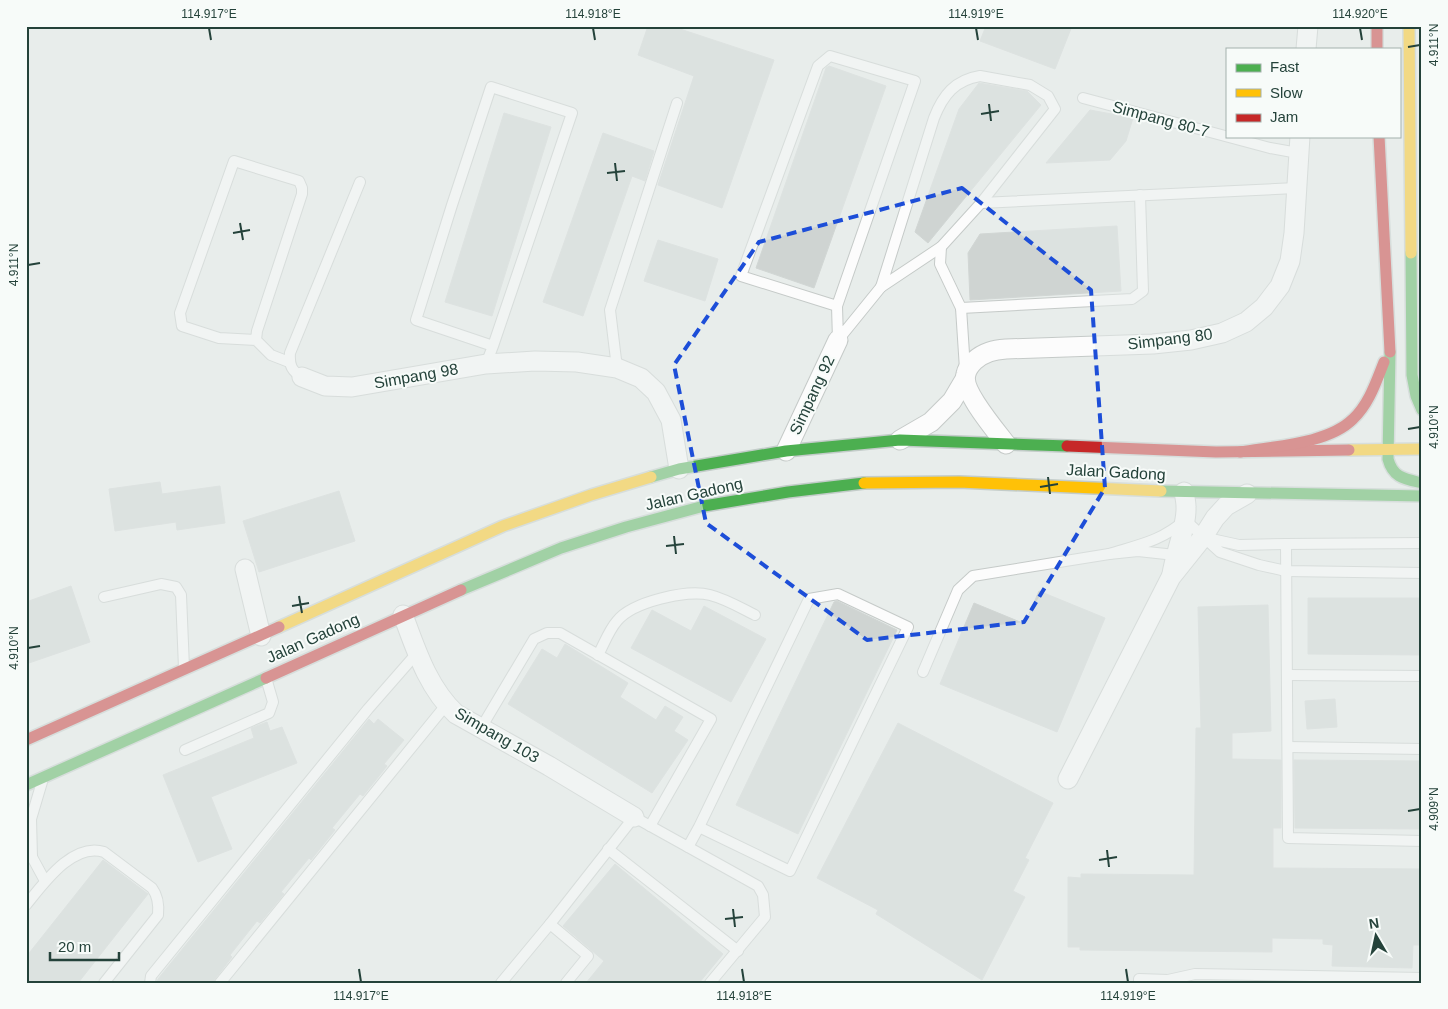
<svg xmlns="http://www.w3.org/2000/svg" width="1448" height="1009" viewBox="0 0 1448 1009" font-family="Helvetica,sans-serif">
<rect width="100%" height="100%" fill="#e8edeb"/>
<!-- building -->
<g fill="#cfd4d2" stroke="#d1d6d4">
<path d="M648,26H671L774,60L722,208L658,185L694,76L638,55Z"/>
<path d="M986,26H1072L1055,69L980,41Z"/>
<path d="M829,66L886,86L814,288L756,268L826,68Z"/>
<path d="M979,83L1027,91L1041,105L928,243L915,232L959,109Z"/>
<path d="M1090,110L1133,118L1126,141L1110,160L1046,163Z"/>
<path d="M504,113L551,127L492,316L445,302Z"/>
<path d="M603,133L654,151L645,181L632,176L583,316L543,302Z"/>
<path d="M1117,226L1121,291L970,300L968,253L980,234Z"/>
<path d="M658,240L718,259L705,301L644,281Z"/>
<path d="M160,482L162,494L220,486L225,523L177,530L176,522L115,531L109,489Z"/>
<path d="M339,491L355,541L259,572L243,521Z"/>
<path d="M71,586L90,642L26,664V602Z"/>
<path d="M1039,591L1105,618L1057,732L940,684L974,603L1025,624Z"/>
<path d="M1308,598H1422V655L1308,654Z"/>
<path d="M837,601L897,630L798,834L736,805L834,602Z"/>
<path d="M1268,605L1271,731L1232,733V759L1281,760V828H1273V868L1422,869V945H1413L1412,968L1332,966L1333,945L1323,944V939L1272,938V952L1080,950V947H1068V877L1081,878V874L1194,875L1196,728H1201L1198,607Z"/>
<path d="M704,606L766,639L731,702L631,648L652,610L691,631Z"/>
<path d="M565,644L628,683L620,697L656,720L665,706L683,717L674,731L688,740L652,793L508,704L542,649L557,658Z"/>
<path d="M1335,699L1337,727L1307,729L1305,701Z"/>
<path d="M369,719L374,724L378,719L404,740L384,764L387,766L363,796L360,794L332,828L335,830L311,860L309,858L281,892L284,894L260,923L257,921L230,955L232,957L215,979L213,983H157L158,979Z"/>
<path d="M267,722L270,731L282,727L297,763L211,797L232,849L198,862L163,775L254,738L251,728Z"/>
<path d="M898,723L1053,803L1025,858L1029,860L1013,891L1025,897L982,980L876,914L878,910L817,878Z"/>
<path d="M1294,760L1422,761V829L1295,828Z"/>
<path d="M103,860L148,894L78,983H26V957Z"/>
<path d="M615,864L723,954L699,983H586L604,961L563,926Z"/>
</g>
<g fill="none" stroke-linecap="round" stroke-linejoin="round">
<!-- lane casing -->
<g stroke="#c5cac8" stroke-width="12">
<g id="lane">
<path d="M980,76L1030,85L1048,96L1055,109L981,203L941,247L881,287L934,118C943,95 955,80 980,76Z"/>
<path d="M1083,98L1270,148L1298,153"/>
<path d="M981,203L1296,188"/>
<path d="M941,247L940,264L961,308L965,369"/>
<path d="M837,306L741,276L818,66L830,56L915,81L837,306L838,340L881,287"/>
<path d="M961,308L1132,299L1143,291L1140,195"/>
<path d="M256,340L219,338L182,326L180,313L234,161L299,181L302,188V194L257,331L256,340L271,355L289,362"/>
<path d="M486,364L493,346L572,113L491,87L452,205L416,320L493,346"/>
<path d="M617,368L610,310L677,103"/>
<path d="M302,377C292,371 289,366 290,353L360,182"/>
<path d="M1207,538L1239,545L1286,544"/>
<path d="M1422,543L1286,544L1288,838L1422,841"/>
<path d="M1109,554C1138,545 1162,541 1185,520L1220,552L1259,565L1286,571L1422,573"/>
<path d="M104,597L161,584L176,587L181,595L184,668"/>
<path d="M598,655C604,644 609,630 617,621C632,602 687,589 710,595C726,599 741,608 755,615"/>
<path d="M923,672L958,590L973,576L1109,554L1138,551L1175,555"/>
<path d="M1288,675L1422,676"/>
<path d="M481,728L534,639L547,633H560L711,719L650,826"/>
<path d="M1288,747L1422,749"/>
<path d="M185,750L269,713L273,702L266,678"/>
<path d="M688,847L758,886L763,895L765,917L710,983"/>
<path d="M608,849L738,951"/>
<path d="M29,854L32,857L45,881"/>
<path d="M32,857L31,819L42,782"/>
<path d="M26,905C44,883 73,842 104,852L152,888C158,896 159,905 158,915L104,983"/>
<path d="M550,924L634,817L688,847L699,827L790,871L908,627L838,594L809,599L699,827"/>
<path d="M150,983L151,976L368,709L417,653"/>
<path d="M220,983L446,705"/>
<path d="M501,983L550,924L588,956L566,983"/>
<path d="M1139,983V979L1168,980L1195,974L1422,978"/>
</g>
</g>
<!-- street casing -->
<g stroke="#c5cac8" stroke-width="21">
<g id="street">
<path d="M1306,49L1308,26"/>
<path d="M302,377L325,386L352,387L486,364L535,361L577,362L617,368L641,378L656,392L671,420L679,469"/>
<path d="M900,440L931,422L952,401L965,379"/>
<path d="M1006,444C996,431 961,390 966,374C967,369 971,364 974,361C984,352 994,350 1006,349L1153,344L1191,340L1222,333L1246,322L1264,307L1280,286L1290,261L1294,233L1300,136"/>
<path d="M786,451L838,340"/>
<path d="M245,569L261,636"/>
<path d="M1172,574C1175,554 1187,525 1186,507C1186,502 1185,497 1184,492"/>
<path d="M403,615C416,650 428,688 456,714L549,766L634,817"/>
<path d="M1068,779L1171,577L1203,537L1215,518L1226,506L1247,494"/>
</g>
</g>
<!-- fast casing -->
<g stroke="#c3ccc9" stroke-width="14">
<g id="fast">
<path d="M1411,253L1412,375L1416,396L1422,410"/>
<path d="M1390,352L1388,459C1393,478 1405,479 1422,483"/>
<path d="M651,477L679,469L786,451L900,440L1067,446"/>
<path d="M1161,491L1422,496"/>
<path d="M461,590L561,548L626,527L704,506L788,492L864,483"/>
<path d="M26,785L266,678"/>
</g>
</g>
<!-- slow casing -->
<g stroke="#c3ccc9" stroke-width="14">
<g id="slow">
<path d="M1409,26L1411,253"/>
<path d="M1349,450L1422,449"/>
<path d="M864,483L959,482L1161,491"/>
<path d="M279,627L503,526L591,495L651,477"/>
</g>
</g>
<!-- jam casing -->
<g stroke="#c3ccc9" stroke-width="14">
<g id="jam">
<path d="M1377,26V49"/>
<path d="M1379,136L1390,352"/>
<path d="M1067,446L1216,452L1349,450"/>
<path d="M1240,452C1274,446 1328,444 1353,419C1369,404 1376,382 1384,362"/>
<path d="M266,678L461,590"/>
<path d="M26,740L279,627"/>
</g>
</g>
<!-- lane -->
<use href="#lane" stroke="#fcfcfc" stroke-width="10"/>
<!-- street -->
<use href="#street" stroke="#fcfcfc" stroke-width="19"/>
<!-- fast -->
<use href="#fast" stroke="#4caf50" stroke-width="11"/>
<!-- slow -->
<use href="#slow" stroke="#ffc107" stroke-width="11"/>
<!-- jam -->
<use href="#jam" stroke="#c62828" stroke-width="11"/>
</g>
<!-- marked area -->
<path d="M0 0H1448V1009H0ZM962,188L1091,290L1105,488L1024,622L867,640L706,523L674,365L759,242Z" fill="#e8edeb" fill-opacity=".55" fill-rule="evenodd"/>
<path fill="none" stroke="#1d4ed8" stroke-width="4" stroke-dasharray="10 6" stroke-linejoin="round" d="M962,188L1091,290L1105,488L1024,622L867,640L706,523L674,365L759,242Z"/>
<!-- ticks -->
<path fill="none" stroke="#24423a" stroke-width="2" d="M209,28L211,40M593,28L595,40M976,28L978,40M1360,28L1362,40M1408,47L1420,45M989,104L991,121M981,114L999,111M615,163L617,181M607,173L625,171M240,223L243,240M233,233L250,230M28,265L40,263M1408,429L1420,427M1048,477L1050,494M1040,487L1058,484M674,536L676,554M666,546L684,544M299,596L302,613M292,606L309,603M28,648L40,646M1408,811L1420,809M1107,850L1109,867M1099,860L1117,857M733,909L735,927M725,919L743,917M359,969L361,982M742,969L744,982M1126,969L1128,982"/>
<g text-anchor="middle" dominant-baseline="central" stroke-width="4" stroke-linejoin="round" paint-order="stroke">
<!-- street labels -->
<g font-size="16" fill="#24423a" stroke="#f7fbf9">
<text transform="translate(1161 119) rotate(15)">Simpang 80-7</text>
<text transform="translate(1170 339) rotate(-7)">Simpang 80</text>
<text transform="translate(416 376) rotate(-10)">Simpang 98</text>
<text transform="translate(812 395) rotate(-65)">Simpang 92</text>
<text transform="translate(1116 472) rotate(3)">Jalan Gadong</text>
<text transform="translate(694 494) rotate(-13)">Jalan Gadong</text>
<text transform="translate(313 638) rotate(-24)">Jalan Gadong</text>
<text transform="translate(497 735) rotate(30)">Simpang 103</text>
</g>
</g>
<!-- border -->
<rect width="1448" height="1009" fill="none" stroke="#f7fbf9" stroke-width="55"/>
<!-- legend -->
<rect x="1226" y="48" width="175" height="90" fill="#f7fbf9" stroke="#a3b1ad"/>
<rect x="1236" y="64" width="25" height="8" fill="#4caf50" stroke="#a3b1ad"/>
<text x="1270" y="72" font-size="15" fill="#24423a">Fast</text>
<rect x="1236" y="89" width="25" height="8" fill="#ffc107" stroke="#a3b1ad"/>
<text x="1270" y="98" font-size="15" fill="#24423a">Slow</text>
<rect x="1236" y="114" width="25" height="8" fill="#c62828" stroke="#a3b1ad"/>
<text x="1270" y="122" font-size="15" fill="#24423a">Jam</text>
<!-- north arrow -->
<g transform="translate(1376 936) rotate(351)" stroke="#f7fbf9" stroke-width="4" paint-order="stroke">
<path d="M0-4L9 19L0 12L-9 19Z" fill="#24423a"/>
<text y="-8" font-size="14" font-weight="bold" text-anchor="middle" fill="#24423a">N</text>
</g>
<!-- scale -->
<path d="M50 952v8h69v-8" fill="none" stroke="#24423a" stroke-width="2.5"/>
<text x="58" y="952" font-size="15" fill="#24423a" stroke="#f7fbf9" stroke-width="4" paint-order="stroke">20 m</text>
<rect x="28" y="28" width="1392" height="954" fill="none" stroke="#24423a" stroke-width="2"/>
<g font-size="12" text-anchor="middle" fill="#24423a">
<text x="209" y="18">114.917°E</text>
<text x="593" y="18">114.918°E</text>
<text x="976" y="18">114.919°E</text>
<text x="1360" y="18">114.920°E</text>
<text transform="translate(1434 45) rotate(-90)" y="4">4.911°N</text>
<text transform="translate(14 265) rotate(-90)" y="4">4.911°N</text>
<text transform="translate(1434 427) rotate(-90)" y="4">4.910°N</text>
<text transform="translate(14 648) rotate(-90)" y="4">4.910°N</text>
<text transform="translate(1434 809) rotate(-90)" y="4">4.909°N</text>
<text x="361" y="1000">114.917°E</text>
<text x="744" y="1000">114.918°E</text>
<text x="1128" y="1000">114.919°E</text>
</g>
</svg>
